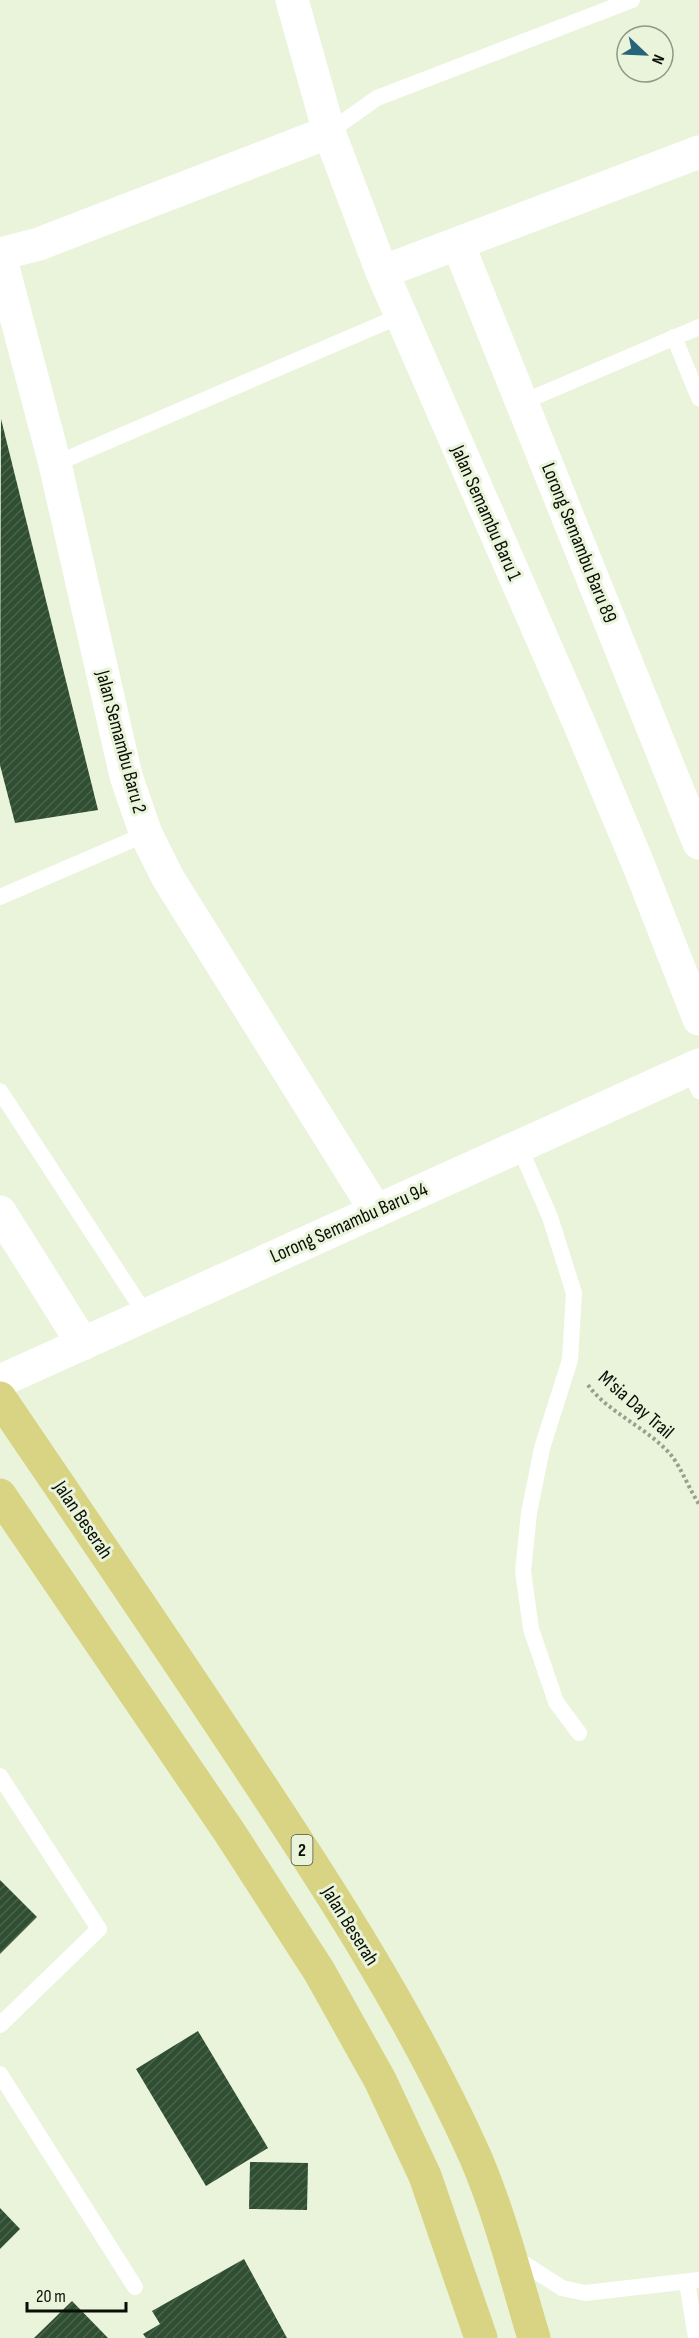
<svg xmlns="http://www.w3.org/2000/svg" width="699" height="2338" viewBox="0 0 699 2338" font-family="'Sofia Sans Condensed',sans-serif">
<defs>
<pattern id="building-hatch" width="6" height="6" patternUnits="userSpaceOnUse" patternTransform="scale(1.5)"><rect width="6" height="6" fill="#2f4e32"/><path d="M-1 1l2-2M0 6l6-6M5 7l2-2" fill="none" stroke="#4a634c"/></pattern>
</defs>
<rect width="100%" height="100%" fill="#e9f4db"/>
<!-- building -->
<g fill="url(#building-hatch)">
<path d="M1,419L98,810L15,823L0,765Z"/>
<path d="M0,1880L37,1917L0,1954Z"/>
<path d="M198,2031L268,2148L206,2186L136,2069Z"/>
<path d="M250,2162L308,2163L307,2210L249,2209Z"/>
<path d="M0,2208L20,2229L0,2249Z"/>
<path d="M244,2259L287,2338H146L143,2334L160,2324L152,2311Z"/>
<path d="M72,2301L108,2338H34Z"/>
</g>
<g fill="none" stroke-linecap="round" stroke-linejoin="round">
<!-- path -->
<path stroke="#98a08d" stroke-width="4" stroke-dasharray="3 3" stroke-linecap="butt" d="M588,1385C607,1412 648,1428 671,1455C682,1469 689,1489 699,1504"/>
<!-- service -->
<g stroke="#fff" stroke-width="16">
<path d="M329,132L377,98L632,0"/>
<path d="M674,337L699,398"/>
<path d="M523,402L699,327"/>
<path d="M55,464L400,316"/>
<path d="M0,897L146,834"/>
<path d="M689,1069L699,1091"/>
<path d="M0,1091L146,1315"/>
<path d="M519,1146L550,1217L574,1293L570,1360L542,1448L529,1513L523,1571L531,1629L556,1702L579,1733"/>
<path d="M0,1776L99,1929L0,2025"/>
<path d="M0,2074L135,2287"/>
<path d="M512,2256L562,2288L585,2293L699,2280"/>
<path d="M687,2282L696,2338"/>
</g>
<!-- minor -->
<g stroke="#fff" stroke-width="33">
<path d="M292,0L329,132L382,272L579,723L639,866L699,1019"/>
<path d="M458,244L699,843"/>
<path d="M0,254L39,244L329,132"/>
<path d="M0,256L55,464L126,776L146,834L168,878L376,1211"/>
<path d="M382,272L699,152"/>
<path d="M0,1212L83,1344"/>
<path d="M0,1381L699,1065"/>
</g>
<!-- trunk -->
<g stroke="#d8d484" stroke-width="33">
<path d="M0,1398C82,1519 164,1639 244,1760C329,1888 412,2016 475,2156C500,2214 516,2278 534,2338"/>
<path d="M0,1495L230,1833L319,1971L380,2080L425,2176L481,2338"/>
</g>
</g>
<g text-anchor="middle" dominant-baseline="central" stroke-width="6" stroke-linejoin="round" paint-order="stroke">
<!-- shield labels -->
<rect fill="#e9f4db" stroke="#4e5346" stroke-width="1.5" x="291.5" y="1835" width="21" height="30" rx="4.5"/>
<g font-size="18" font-weight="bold" fill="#0b0e06">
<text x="302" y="1850">2</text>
</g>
<!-- street labels -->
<g font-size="20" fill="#0b0e06" stroke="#e9f4db">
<text transform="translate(486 513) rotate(66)">Jalan Semambu Baru 1</text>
<text transform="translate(579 543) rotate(68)">Lorong Semambu Baru 89</text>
<text transform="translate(121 742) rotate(75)">Jalan Semambu Baru 2</text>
<text transform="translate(349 1223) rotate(-24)">Lorong Semambu Baru 94</text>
<text transform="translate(636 1405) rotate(41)">M'sia Day Trail</text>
<text transform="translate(83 1520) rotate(56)">Jalan Beserah</text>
<text transform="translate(350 1926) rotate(58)">Jalan Beserah</text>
</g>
</g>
<!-- north arrow -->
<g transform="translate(645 54) rotate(113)"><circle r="28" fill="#e9f4db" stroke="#909886" stroke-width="1.5"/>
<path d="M0-4.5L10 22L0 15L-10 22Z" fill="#27647b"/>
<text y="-9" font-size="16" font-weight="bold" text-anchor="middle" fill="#0b0e06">N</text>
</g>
<!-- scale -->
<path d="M27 2302v9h99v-9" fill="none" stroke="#0b0e06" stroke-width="3"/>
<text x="36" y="2302" font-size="18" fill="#0b0e06" stroke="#e9f4db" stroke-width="4.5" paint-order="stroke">20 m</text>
</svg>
